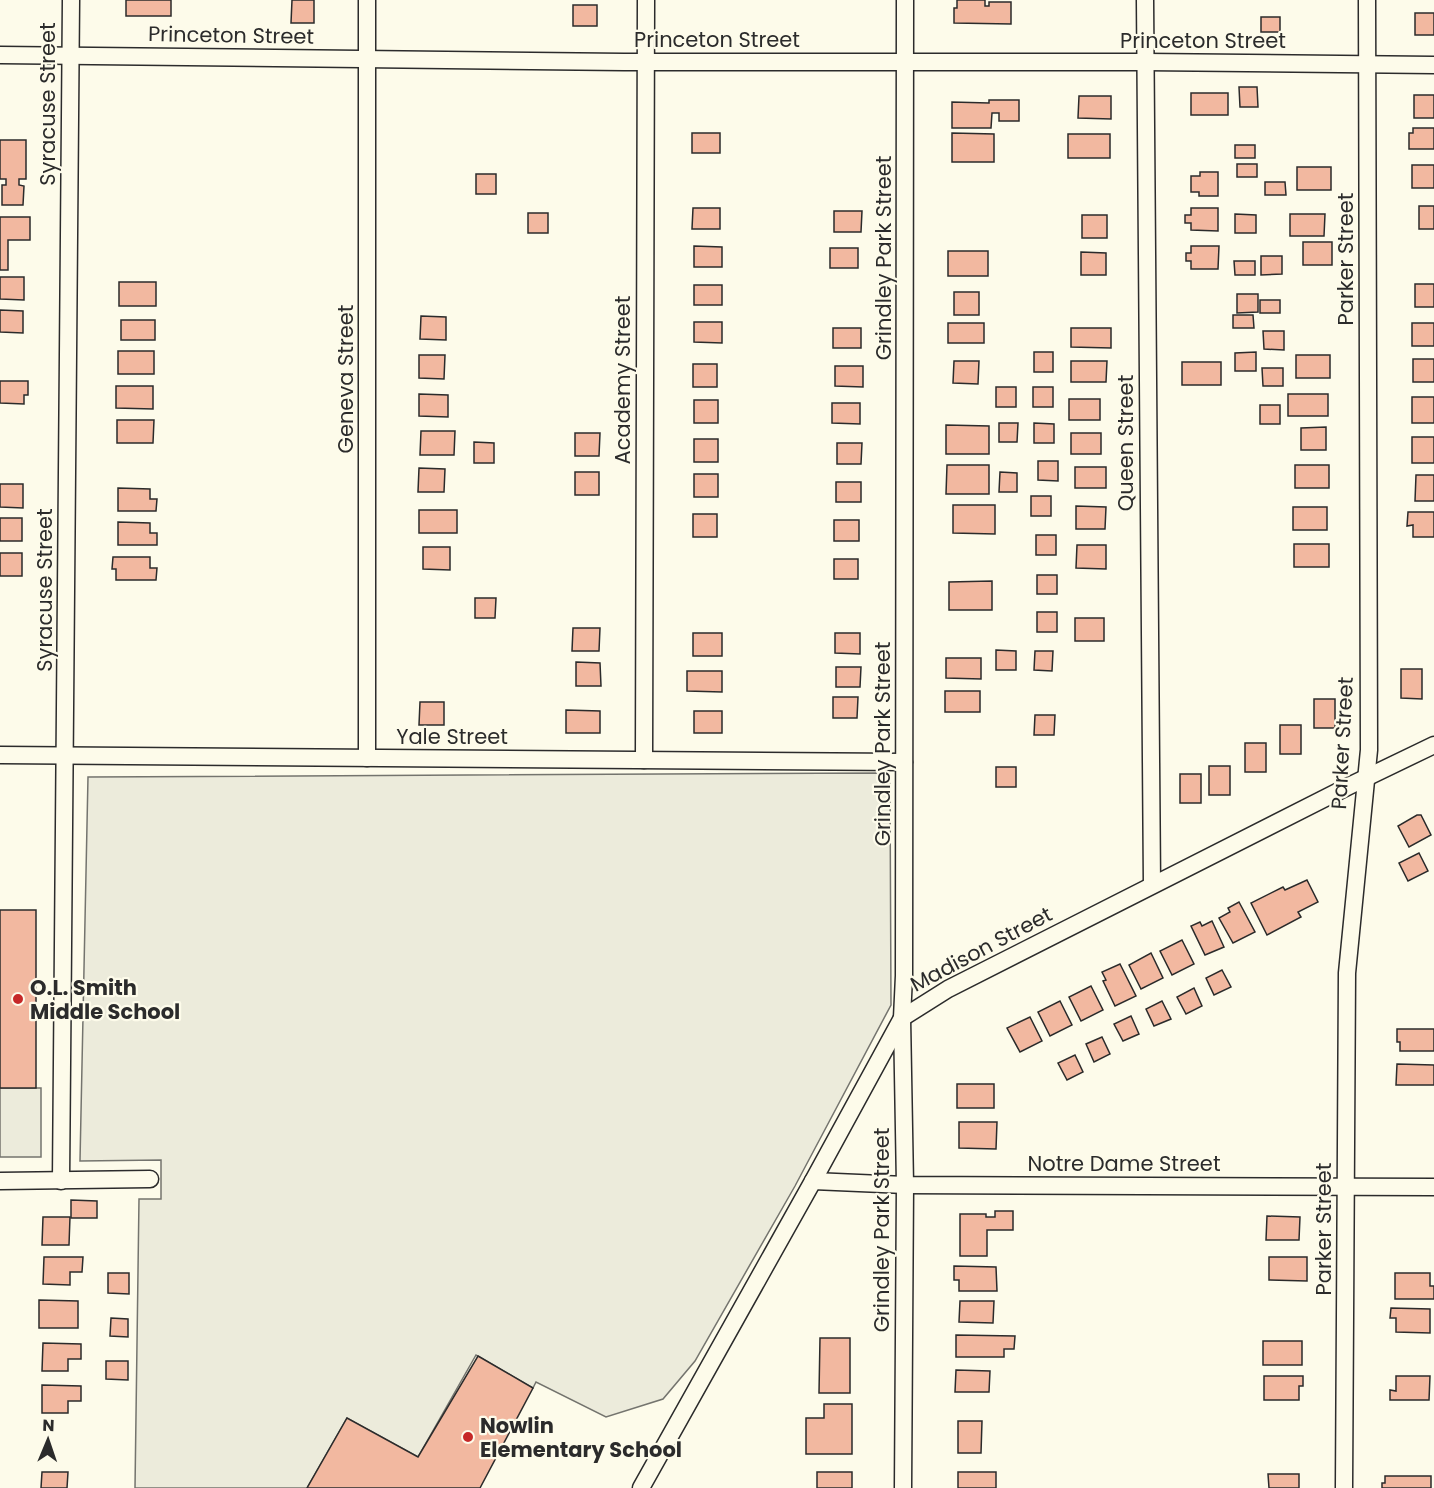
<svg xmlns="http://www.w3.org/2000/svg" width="1434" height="1488" viewBox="0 0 1434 1488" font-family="Poppins,sans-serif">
<rect width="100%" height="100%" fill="#fdfbea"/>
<!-- green -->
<g fill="#ecebdb" stroke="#74746e" stroke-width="1.5">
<path d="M878,773L887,776L890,784L891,1005L795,1186L695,1361L663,1399L606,1417L536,1382L533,1388L476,1355L418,1457L347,1418L307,1488H135L139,1199H161V1160L80,1161L88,777Z"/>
<rect x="0" y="1088" width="41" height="69"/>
</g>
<!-- building -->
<g fill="#f2b8a0" stroke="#2b2b2b" stroke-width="1.5">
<rect x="126" y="0" width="45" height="16"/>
<path d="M292,0H314V23H291Z"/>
<path d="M957,0H985V6H989V2H1011V24L954,23V8H957Z"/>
<rect x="573" y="5" width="24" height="21"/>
<rect x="1415" y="13" width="19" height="22"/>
<rect x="1261" y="17" width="19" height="15"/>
<path d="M1239,87H1257L1258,107H1240Z"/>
<rect x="1191" y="93" width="37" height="22"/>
<rect x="1414" y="95" width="20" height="23"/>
<path d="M1079,96H1111V119L1078,118Z"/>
<path d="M989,100H1019V121H999V113H992L991,128H952V102L989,103Z"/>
<path d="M1413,128H1434V149H1409V133H1413Z"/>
<rect x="692" y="133" width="28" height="20"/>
<path d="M952,133L994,134V162H952Z"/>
<rect x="1068" y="134" width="42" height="24"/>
<path d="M0,140H26V179H19V185L24,186L23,205H2V185H6V179H0Z"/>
<rect x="1235" y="145" width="20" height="13"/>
<rect x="1237" y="164" width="20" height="13"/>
<rect x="1412" y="165" width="22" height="23"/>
<rect x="1297" y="167" width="34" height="23"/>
<path d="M1200,172H1218V196H1199V192H1191V176H1200Z"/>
<rect x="476" y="174" width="20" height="20"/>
<path d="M1265,182H1285L1286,195H1265Z"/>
<rect x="1419" y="206" width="15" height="23"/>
<path d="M693,208H720V229H692Z"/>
<path d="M1191,208H1218V231L1191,230V223H1185V215H1191Z"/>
<path d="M834,211H862L861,232H834Z"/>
<rect x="528" y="213" width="20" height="20"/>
<path d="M1235,214L1256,215V233H1235Z"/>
<path d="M1290,214H1325L1324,236H1290Z"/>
<rect x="1082" y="215" width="25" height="23"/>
<path d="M0,217H30V240H8V270H0Z"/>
<rect x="1303" y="242" width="29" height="23"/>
<path d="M694,246L722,247V267H694Z"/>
<path d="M1191,246H1219L1218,269H1191V261H1186V253H1191Z"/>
<rect x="830" y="248" width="28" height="20"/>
<rect x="948" y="251" width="40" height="25"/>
<path d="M1081,252L1106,253V275H1081Z"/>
<path d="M1261,256H1282V274L1261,275Z"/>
<path d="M1234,261H1255V275H1235Z"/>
<path d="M0,277H24V300L0,299Z"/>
<rect x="119" y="282" width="37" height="24"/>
<rect x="1415" y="284" width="19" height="23"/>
<rect x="694" y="285" width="28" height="20"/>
<rect x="954" y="292" width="25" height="23"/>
<path d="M1237,294H1258V312L1237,313Z"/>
<rect x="1260" y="300" width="20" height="13"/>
<path d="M0,310L23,311V333L0,332Z"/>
<path d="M1233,315H1253L1254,328H1233Z"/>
<path d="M421,316L446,317V340L420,339Z"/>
<rect x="121" y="320" width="34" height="20"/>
<path d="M694,322H722V343L694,342Z"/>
<rect x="948" y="323" width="36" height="20"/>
<rect x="1412" y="323" width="22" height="23"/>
<rect x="833" y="328" width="28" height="20"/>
<path d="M1071,328H1111V348L1071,347Z"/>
<path d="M1263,331H1284V350L1264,349Z"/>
<rect x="118" y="351" width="36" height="23"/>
<rect x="1034" y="352" width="19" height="20"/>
<path d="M1256,352V371H1235V353Z"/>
<path d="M419,355H445L444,379L419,378Z"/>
<rect x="1296" y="355" width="34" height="23"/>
<rect x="1413" y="359" width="21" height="23"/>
<path d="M954,361H979L978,384L953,383Z"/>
<path d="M1071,361H1107L1106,382H1071Z"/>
<rect x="1182" y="362" width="39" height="23"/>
<rect x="693" y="364" width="24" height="23"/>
<path d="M835,366H863V387L835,386Z"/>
<path d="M1262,368H1283V386H1263Z"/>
<path d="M0,381H28V395H24V404L0,403Z"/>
<path d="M116,386H153V409L116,408Z"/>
<rect x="996" y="387" width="20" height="20"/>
<rect x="1033" y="387" width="20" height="20"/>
<path d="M419,394L448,395V417L419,416Z"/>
<rect x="1288" y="394" width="40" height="22"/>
<rect x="1412" y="397" width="22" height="26"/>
<rect x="1069" y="399" width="31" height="21"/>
<rect x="694" y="400" width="24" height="23"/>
<path d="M832,403H860V424L832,423Z"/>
<rect x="1260" y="405" width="20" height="19"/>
<path d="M117,420H154L153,443H117Z"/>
<path d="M999,423H1018L1017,442H999Z"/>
<path d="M1034,423L1054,424V443H1034Z"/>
<path d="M946,425L989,426V454H946Z"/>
<path d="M1326,427V450H1301V428Z"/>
<path d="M421,431H455L454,455H420Z"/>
<path d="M575,433H600L599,456H575Z"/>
<rect x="1071" y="433" width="30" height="21"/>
<rect x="1412" y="437" width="22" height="26"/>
<rect x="694" y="439" width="24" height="23"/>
<path d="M474,442L494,443V463H474Z"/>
<path d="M837,443H862L861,464H837Z"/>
<path d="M1038,461H1058V481L1038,480Z"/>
<path d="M947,465H989V494H946Z"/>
<rect x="1295" y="465" width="34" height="23"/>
<rect x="1075" y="467" width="31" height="21"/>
<path d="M419,468L445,469L444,492H418Z"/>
<rect x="575" y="472" width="24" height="23"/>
<path d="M1000,472L1017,473V492H999Z"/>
<rect x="694" y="474" width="24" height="23"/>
<path d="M1416,475H1434V501H1415Z"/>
<rect x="836" y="482" width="25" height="20"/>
<path d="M0,484H23V508L0,507Z"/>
<path d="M118,488L150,489V499H157L156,511H118Z"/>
<rect x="1031" y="496" width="20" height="20"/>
<path d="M953,505H995V534L953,533Z"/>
<path d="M1076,506L1106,507L1105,529H1076Z"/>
<rect x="1293" y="507" width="34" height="23"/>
<rect x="419" y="510" width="38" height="23"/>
<path d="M1408,512H1434V537H1413V525L1407,526Z"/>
<rect x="693" y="514" width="24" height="23"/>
<rect x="0" y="518" width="22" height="23"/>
<rect x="834" y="520" width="25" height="21"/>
<path d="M118,522L150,523V533H157V545H118Z"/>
<rect x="1036" y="535" width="20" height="20"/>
<rect x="1294" y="544" width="35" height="23"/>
<path d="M1077,545H1106V569L1076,568Z"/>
<path d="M423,547H450V570L423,569Z"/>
<rect x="0" y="553" width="22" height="23"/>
<path d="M113,557H150V568H157L156,580H116V569H112Z"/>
<rect x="834" y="559" width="24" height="20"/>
<rect x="1037" y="575" width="20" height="19"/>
<path d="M992,581V610H949V582Z"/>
<path d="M475,598H496L495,618H475Z"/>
<rect x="1037" y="612" width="20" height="20"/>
<rect x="1075" y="618" width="29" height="23"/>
<path d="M573,628H600L599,651H572Z"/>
<rect x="693" y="633" width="29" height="23"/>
<path d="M835,633H860V654L835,653Z"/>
<path d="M996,650L1016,651V670H996Z"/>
<path d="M1035,651H1053L1052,671L1034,670Z"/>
<path d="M946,658H981V679L946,678Z"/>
<path d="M576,662L600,663L601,686H576Z"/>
<path d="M836,667H861L860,687H836Z"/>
<path d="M1401,669H1422V699L1401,698Z"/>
<path d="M687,671H722V692L687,691Z"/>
<rect x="945" y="691" width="35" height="21"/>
<path d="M833,697H858L857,718H833Z"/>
<rect x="1314" y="699" width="21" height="29"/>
<path d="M420,702H444V725H419Z"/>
<path d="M566,710L600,711V733H566Z"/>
<rect x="694" y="711" width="28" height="22"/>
<path d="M1035,715H1055L1054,735H1034Z"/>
<rect x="1280" y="725" width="21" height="29"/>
<rect x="1245" y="743" width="21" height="29"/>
<rect x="1209" y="766" width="21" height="29"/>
<rect x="996" y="767" width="20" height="20"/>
<rect x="1180" y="774" width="21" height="29"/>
<path d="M1417,815H1421L1431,835L1409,847L1398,826Z"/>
<path d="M1419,853L1428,871L1408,881L1399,863Z"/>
<path d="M1307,880L1318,902L1298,912L1301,917L1267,935L1251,903L1283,887L1285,890Z"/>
<path d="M1239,902L1255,932L1233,943L1219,918L1230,912L1228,908Z"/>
<rect x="0" y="910" width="36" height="178"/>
<path d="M1212,921L1224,947L1205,955L1191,926L1200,922L1202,926Z"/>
<path d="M1182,940L1194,964L1172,975L1160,951Z"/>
<path d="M1151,953L1163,978L1141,989L1129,965Z"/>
<path d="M1120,964L1136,996L1115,1006L1103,981L1106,980L1102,972Z"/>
<path d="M1222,970L1231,987L1214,995L1206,978Z"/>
<path d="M1091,986L1103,1010L1081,1021L1069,997Z"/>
<path d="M1194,988L1202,1006L1186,1014L1177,997Z"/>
<path d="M1060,1001L1072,1025L1050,1036L1038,1012Z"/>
<path d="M1162,1001L1171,1019L1154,1026L1146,1009Z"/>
<path d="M1131,1016L1139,1034L1123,1041L1114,1024Z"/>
<path d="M1030,1017L1042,1041L1020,1052L1007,1028Z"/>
<path d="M1397,1029H1434V1051H1400V1042H1397Z"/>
<path d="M1102,1037L1110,1054L1094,1062L1086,1044Z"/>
<path d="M1075,1055L1083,1072L1067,1080L1058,1063Z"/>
<path d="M1397,1064L1434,1065V1085H1396Z"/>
<rect x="957" y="1084" width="37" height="24"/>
<path d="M959,1122H997L996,1149L959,1148Z"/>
<path d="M71,1200L97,1201V1218H71Z"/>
<path d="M995,1211H1013V1230H987V1256H960V1214H986V1217H995Z"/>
<path d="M1267,1216L1300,1217L1299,1240H1266Z"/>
<path d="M43,1217H70L69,1245H42Z"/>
<path d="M44,1257H83L82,1272H70V1285L43,1284Z"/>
<path d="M1269,1257H1307V1281L1269,1280Z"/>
<path d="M954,1266L996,1267L997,1291H959V1280H954Z"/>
<path d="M108,1273H129V1294L108,1293Z"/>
<path d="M1395,1273H1430V1286H1434V1299H1395Z"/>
<path d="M39,1300L78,1301V1328H39Z"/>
<path d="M960,1301H994L993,1323L959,1322Z"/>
<path d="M1391,1308L1430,1309V1333L1396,1332V1318H1390Z"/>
<path d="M111,1318L128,1319V1337L110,1336Z"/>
<path d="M956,1335L1015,1336L1014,1349H1004V1357H956Z"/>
<path d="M820,1338H850V1393H819Z"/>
<rect x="1263" y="1341" width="39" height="24"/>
<path d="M43,1343L81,1344V1359H68V1371H42Z"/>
<path d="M478,1356L533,1388L480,1488H307L347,1418L418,1457Z"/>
<path d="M106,1361H128V1380L106,1379Z"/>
<path d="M956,1370L990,1371L989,1392H955Z"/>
<path d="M1264,1376H1303V1386H1299V1400H1264Z"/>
<path d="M1396,1376H1430L1429,1400H1390V1390L1396,1391Z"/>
<path d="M42,1385L81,1386V1401H68V1413H42Z"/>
<path d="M824,1404H852V1454H806V1418H824Z"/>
<path d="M958,1421H982L981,1453H958Z"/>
<path d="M42,1472H68L67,1488H41Z"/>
<rect x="817" y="1472" width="35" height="16"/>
<rect x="958" y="1472" width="38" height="16"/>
<path d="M1268,1474H1299V1488H1269Z"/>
<path d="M1385,1476H1431V1488H1382V1483H1385Z"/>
</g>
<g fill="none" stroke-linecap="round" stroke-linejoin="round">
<!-- minor casing -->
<g stroke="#2b2b2b" stroke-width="19">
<g id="minor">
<path d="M367,0V758"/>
<path d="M1145,0L1152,885"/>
<path d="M0,55L624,62H1145L1434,65"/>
<path d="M0,755L904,762"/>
<path d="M644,760L646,0"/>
<path d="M0,1181L150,1179"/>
<path d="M61,1181L71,0"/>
<path d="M813,1181L905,1185L1434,1187"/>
<path d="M641,1488L813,1181L902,1018L948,989L1351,785L1434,745"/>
<path d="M903,1488L905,1185L902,1018L904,976L905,0"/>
<path d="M1344,1488L1347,973L1369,750L1367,0"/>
</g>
</g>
<!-- minor -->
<use href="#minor" stroke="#fdfbea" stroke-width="16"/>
</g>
<!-- markers -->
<g fill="#c62828" stroke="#fdfbea" stroke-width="2">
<circle cx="18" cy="999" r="6"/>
<circle cx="468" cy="1437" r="6"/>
</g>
<g text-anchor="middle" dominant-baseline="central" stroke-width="4.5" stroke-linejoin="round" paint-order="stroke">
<!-- street labels -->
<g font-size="21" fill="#2b2b2b" stroke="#fdfbea">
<text transform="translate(231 35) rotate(1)">Princeton Street</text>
<text x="717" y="39">Princeton Street</text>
<text x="1203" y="40">Princeton Street</text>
<text transform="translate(47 104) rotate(-90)">Syracuse Street</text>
<text transform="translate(883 258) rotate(-90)">Grindley Park Street</text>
<text transform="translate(1345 259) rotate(-90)">Parker Street</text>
<text transform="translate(345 379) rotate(-90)">Geneva Street</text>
<text transform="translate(622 380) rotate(-90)">Academy Street</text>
<text transform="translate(1125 443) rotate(-90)">Queen Street</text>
<text transform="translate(44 590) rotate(-90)">Syracuse Street</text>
<text x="452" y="736">Yale Street</text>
<text transform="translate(1342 743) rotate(-87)">Parker Street</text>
<text transform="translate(882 744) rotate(-90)">Grindley Park Street</text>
<text transform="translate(981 949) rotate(-28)">Madison Street</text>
<text x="1124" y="1163">Notre Dame Street</text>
<text transform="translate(1323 1229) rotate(-90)">Parker Street</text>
<text transform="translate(881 1230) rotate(-90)">Grindley Park Street</text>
</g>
<!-- poi labels -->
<g font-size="21" font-weight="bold" fill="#2b2b2b" stroke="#fdfbea" text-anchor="start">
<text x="30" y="987">O.L. Smith<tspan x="30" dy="24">Middle School</tspan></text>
<text x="480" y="1425">Nowlin<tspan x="480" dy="24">Elementary School</tspan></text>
</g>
</g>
<!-- north arrow -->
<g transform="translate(48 1440) rotate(2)" stroke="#fdfbea" stroke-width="4.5" paint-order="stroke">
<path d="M0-4.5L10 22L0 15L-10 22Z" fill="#2b2b2b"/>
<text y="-9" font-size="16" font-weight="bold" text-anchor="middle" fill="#2b2b2b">N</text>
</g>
</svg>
